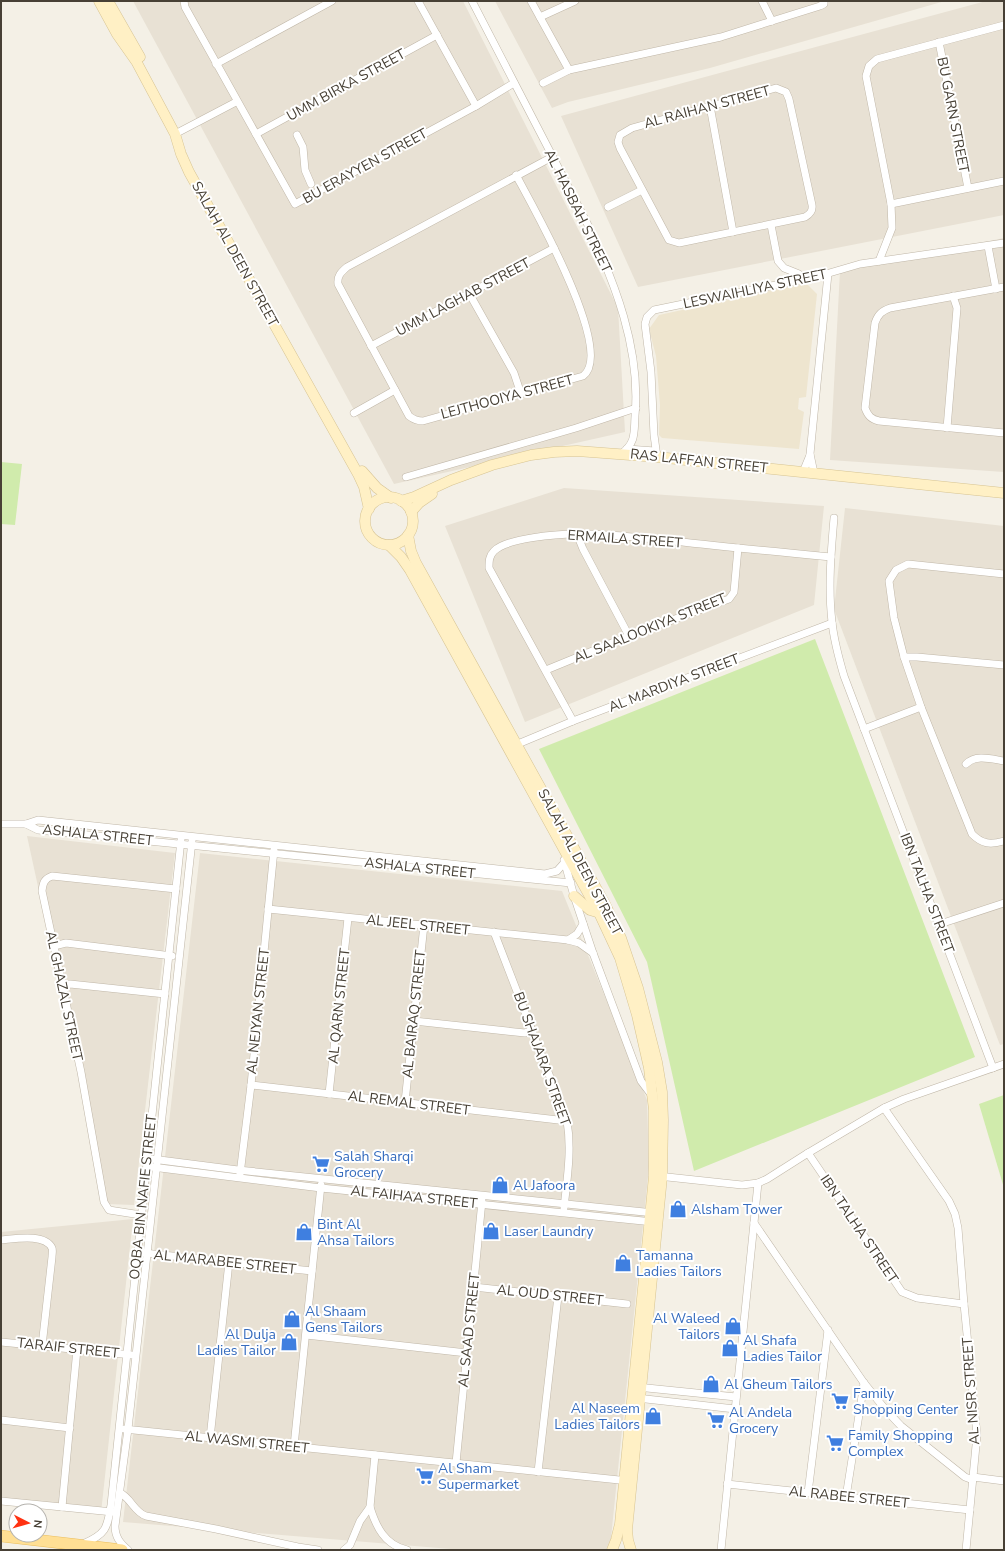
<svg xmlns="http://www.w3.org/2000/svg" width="1005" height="1551" viewBox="0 0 1005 1551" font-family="'Nunito Sans',sans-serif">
<rect width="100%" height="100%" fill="#f4f0e6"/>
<!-- residential -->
<g fill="#e8e1d4">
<path d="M133,1H463L618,308L625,432L394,484Z"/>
<path d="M495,1H945L710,68L568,102L552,108Z"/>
<path d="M986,1H1004V215L638,287L561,116Z"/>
<path d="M1004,238V472L830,460L840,271Z"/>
<path d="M564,488L824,506L814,605L525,722L445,526Z"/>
<path d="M845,508L1004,526V1044L1000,1045L834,609Z"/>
<path d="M27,836L175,853L134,1205L107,1204Z"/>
<path d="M200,853L562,891L647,1100L649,1167L611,1538L606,1550H463L123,1522Z"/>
<path d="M133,1219L101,1513L1,1499V1232Z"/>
</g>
<!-- education -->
<path fill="#eee5cf" d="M806,283L817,294L806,397L799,398L798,409L804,412L799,449L662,438L659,435L660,405L656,356L649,329L659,315Z"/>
<!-- green -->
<g fill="#d0ebac">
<path d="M1,462L22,464L15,525L1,524Z"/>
<path d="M815,639L975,1057L694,1171L647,962L539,749Z"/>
<path d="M1004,1095V1188L979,1104Z"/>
</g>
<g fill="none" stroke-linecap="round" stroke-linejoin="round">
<!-- street casing -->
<g stroke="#c0b7a8" stroke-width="8">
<g id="street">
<path d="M184,1L185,7L295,204L476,106L514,83"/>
<path d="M418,1L476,106"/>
<path d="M472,1L587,223C615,283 641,349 635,416C634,433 636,443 621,454"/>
<path d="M531,1L569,70"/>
<path d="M762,1L772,21"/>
<path d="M540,17L575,1"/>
<path d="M939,42L968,188"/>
<path d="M216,64L332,1"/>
<path d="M543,83L569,70L721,37L820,6L824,4V1"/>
<path d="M776,88L786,92L789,99L812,205C813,211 810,214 805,217L679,243L669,240L620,148L618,142L620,135L632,128Z"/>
<path d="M710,106L733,232"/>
<path d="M175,134L236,102"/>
<path d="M256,134L437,35"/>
<path d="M297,135L303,147L305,170L311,184"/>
<path d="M516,175C532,205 616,352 583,376L423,421C417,421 414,420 409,416L338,284C337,276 341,272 347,267L552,157"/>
<path d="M891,204L1004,181"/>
<path d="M608,207L642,190"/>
<path d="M771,225L778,261L784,268L799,274L800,280"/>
<path d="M988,246L996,289"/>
<path d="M879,261L892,228L891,204L866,76L869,66L877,59L1004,25"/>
<path d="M1004,287L890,308C882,311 878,314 875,323L865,408C868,416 871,419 879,421L1004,433"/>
<path d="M469,293L514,373L521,394"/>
<path d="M371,346L554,248"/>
<path d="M354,413L395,390"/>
<path d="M947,428L957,308L953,296"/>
<path d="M627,449L655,451"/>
<path d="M657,457L654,435L651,372L645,324L647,317L654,310L819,276L860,264L1004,243"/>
<path d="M803,472L810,455"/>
<path d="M814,473L810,454L828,274"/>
<path d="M406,477L576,428L636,408"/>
<path d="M834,518C831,552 828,588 832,622C834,641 839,659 844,676L993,1068"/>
<path d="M577,534L583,549L629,636"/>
<path d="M1004,574L908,564L896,570L889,581L894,618L904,657L921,707L972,834C982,844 990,845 1004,841"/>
<path d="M904,657H917L1004,665"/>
<path d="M546,670L629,636L729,599L734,592L738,548"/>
<path d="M573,721L489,568C489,561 489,556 494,551C507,538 558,534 576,534C608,533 641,538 673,541C726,547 778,552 831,557"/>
<path d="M864,729L921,707"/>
<path d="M513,746L573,721L832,623"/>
<path d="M966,764C976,754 991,759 1004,761"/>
<path d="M1,824H26"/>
<path d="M564,860L574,896L593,953L641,1081L653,1097"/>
<path d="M565,862L557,871L545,874L38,820L26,824L38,830L571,883"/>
<path d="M268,909L568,940L579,943L593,953"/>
<path d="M940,924L1004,903"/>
<path d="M494,932L567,1121C572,1150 567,1179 564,1208"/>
<path d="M568,940L577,934L583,924"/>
<path d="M54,946L66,943L172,956"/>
<path d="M62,985L70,984L165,994"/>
<path d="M414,1021L525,1033L532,1030"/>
<path d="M251,1085L567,1121"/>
<path d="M329,1094L348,918"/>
<path d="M405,1102L424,925"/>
<path d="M884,1108L949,1201L955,1214L958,1228L964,1304L977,1435L966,1550"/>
<path d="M808,1153L902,1292L917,1298L964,1304"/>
<path d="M152,1159L238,1170L654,1213"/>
<path d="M152,1167L321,1188L653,1222"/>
<path d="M240,1174L251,1085L274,850"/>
<path d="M658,1176L742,1185L758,1183L767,1179L808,1153L884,1108L904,1099L1004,1064"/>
<path d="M141,1215L109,1210L104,1202L81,1072L42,891C43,883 44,879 52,876L176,889"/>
<path d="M754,1223L864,1383L885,1409L901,1426L965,1477L973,1480"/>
<path d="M1,1240C14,1239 45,1233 52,1248C53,1250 52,1254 52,1257L42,1346"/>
<path d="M144,1253L312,1271"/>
<path d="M474,1287L627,1304"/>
<path d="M306,1335L467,1353"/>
<path d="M1,1342L132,1355"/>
<path d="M637,1387L736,1397"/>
<path d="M637,1398L735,1409"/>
<path d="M1,1420L70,1428"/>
<path d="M124,1429L629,1481"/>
<path d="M210,1438L229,1262"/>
<path d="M294,1446L321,1185"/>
<path d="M375,1455L370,1507C376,1527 385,1545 407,1550"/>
<path d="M456,1463L482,1201"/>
<path d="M538,1472L558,1296"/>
<path d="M973,1477L1004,1481"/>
<path d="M727,1484L970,1510"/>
<path d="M120,1493C131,1498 134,1512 146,1516L216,1529L298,1547L318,1550"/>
<path d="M808,1493L828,1330"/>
<path d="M846,1497L864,1383"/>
<path d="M1,1501L113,1512"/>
<path d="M62,1507L77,1349"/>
<path d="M83,1544C106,1534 107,1529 111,1505L181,840"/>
<path d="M128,1550C120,1543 115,1537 115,1526L128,1429L192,841"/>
<path d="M344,1550L350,1545L360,1521L370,1507"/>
<path d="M721,1550L758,1183"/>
</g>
</g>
<!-- secondary casing -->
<g stroke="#d7c493" stroke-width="11">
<g id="secondary">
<path d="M99,1L117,34L136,61L175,134L181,154L189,172L358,474L364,487L369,509"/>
<path d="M108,1L140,57"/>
<path d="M362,471L377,488L391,498"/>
<circle cx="389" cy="521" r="24"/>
<path d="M401,501L414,497L451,480L492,465L531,455L554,452L577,451L657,457L1004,493"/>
<path d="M411,512L419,503L432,494"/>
<path d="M408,535L411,551L416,563L606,906L621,938L638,988L657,1062L662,1092L663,1120L662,1177L627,1530L628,1540L631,1550"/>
<path d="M389,545L401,557L410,570L599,913L620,958L637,1015L649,1068L654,1110V1176L620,1524L616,1540L612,1550"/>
<path d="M574,896L590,910L600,913"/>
</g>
</g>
<!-- primary casing -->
<g stroke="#ebbe5d" stroke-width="12">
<path id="primary" d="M1,1536L122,1550"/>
</g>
<!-- street -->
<use href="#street" stroke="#fff" stroke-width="7"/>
<!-- secondary -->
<use href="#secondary" stroke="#fff0c5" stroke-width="10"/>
<!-- primary -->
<use href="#primary" stroke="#ffdf94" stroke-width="11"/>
</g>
<!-- icons -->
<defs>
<g id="supermarket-bare" transform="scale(1.38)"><path d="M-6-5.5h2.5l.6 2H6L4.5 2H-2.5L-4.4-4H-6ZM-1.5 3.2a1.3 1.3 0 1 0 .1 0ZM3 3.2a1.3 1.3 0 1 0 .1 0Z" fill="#3f7fe0" stroke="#fff" stroke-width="2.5" paint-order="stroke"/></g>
<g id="shop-bare" transform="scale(1.38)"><path d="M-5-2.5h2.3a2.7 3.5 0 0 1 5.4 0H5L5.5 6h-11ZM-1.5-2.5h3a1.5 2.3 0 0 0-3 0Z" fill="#3f7fe0" stroke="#fff" stroke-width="2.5" paint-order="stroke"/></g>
</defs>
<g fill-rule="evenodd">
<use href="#supermarket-bare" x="321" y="1164"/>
<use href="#shop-bare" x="500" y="1185"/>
<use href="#shop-bare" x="678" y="1209"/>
<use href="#shop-bare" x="491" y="1231"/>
<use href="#shop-bare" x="304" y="1232"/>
<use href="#shop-bare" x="623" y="1263"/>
<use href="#shop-bare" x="292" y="1319"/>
<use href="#shop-bare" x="733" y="1326"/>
<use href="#shop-bare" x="289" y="1342"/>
<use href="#shop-bare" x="730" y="1348"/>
<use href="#shop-bare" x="711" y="1384"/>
<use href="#supermarket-bare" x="840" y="1401"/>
<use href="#shop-bare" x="653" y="1416"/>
<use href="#supermarket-bare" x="716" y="1420"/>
<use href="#supermarket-bare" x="835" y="1443"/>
<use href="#supermarket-bare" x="425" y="1476"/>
</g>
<g text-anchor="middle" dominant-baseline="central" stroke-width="4" stroke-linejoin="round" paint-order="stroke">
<!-- street labels -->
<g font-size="14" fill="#474035" stroke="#fff">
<text transform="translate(346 85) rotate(-29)">UMM BIRKA STREET</text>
<text transform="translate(707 107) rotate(-15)">AL RAIHAN STREET</text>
<text transform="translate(953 115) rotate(79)">BU GARN STREET</text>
<text transform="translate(365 166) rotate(-29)">BU ERAYYEN STREET</text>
<text transform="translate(578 211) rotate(64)">AL HASBAH STREET</text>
<text transform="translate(235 254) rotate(61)">SALAH AL DEEN STREET</text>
<text transform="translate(755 289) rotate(-12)">LESWAIHLIYA STREET</text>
<text transform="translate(463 297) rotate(-28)">UMM LAGHAB STREET</text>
<text transform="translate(507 397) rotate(-15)">LEJTHOOIYA STREET</text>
<text transform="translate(699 461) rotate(6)">RAS LAFFAN STREET</text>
<text transform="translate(625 539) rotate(4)">ERMAILA STREET</text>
<text transform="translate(650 628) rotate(-22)">AL SAALOOKIYA STREET</text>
<text transform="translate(674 683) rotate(-21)">AL MARDIYA STREET</text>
<text transform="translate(98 835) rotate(6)">ASHALA STREET</text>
<text transform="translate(580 862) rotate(62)">SALAH AL DEEN STREET</text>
<text transform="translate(420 868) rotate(6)">ASHALA STREET</text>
<text transform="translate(927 893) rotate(69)">IBN TALHA STREET</text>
<text transform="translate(418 925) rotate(6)">AL JEEL STREET</text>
<text transform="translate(64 996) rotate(78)">AL GHAZAL STREET</text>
<text transform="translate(339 1006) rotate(-84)">AL QARN STREET</text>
<text transform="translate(258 1011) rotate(-84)">AL NEJYAN STREET</text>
<text transform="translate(414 1014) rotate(-84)">AL BAIRAQ STREET</text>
<text transform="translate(542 1059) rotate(70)">BU SHAJARA STREET</text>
<text transform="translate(409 1103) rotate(7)">AL REMAL STREET</text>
<text transform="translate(143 1197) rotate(-84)">OQBA BIN NAFIE STREET</text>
<text transform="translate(414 1197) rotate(6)">AL FAIHAA STREET</text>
<text transform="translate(859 1229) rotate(56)">IBN TALHA STREET</text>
<text transform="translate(225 1262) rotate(6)">AL MARABEE STREET</text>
<text transform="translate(550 1295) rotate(6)">AL OUD STREET</text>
<text transform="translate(469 1330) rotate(-84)">AL SAAD STREET</text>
<text transform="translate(68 1348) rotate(6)">TARAIF STREET</text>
<text transform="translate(971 1391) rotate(-94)">AL NISR STREET</text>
<text transform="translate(247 1442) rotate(6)">AL WASMI STREET</text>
<text transform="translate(849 1497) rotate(6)">AL RABEE STREET</text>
</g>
<!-- shop labels -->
<g font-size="14" fill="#366cbe" stroke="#fff" text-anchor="start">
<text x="334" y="1156">Salah Sharqi<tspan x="334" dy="16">Grocery</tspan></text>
<text x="513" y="1185">Al Jafoora</text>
<text x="691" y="1209">Alsham Tower</text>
<text x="317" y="1224">Bint Al<tspan x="317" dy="16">Ahsa Tailors</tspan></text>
<text x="504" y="1231">Laser Laundry</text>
<text x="636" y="1255">Tamanna<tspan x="636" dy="16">Ladies Tailors</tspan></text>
<text x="305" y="1311">Al Shaam<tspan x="305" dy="16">Gens Tailors</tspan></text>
<text x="720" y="1318" text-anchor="end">Al Waleed<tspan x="720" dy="16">Tailors</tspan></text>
<text x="276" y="1334" text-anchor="end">Al Dulja<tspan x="276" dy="16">Ladies Tailor</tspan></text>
<text x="743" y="1340">Al Shafa<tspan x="743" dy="16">Ladies Tailor</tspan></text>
<text x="724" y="1384">Al Gheum Tailors</text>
<text x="853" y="1393">Family<tspan x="853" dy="16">Shopping Center</tspan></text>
<text x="640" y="1408" text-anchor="end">Al Naseem<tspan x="640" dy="16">Ladies Tailors</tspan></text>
<text x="729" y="1412">Al Andela<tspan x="729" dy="16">Grocery</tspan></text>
<text x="848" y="1435">Family Shopping<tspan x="848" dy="16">Complex</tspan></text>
<text x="438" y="1468">Al Sham<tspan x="438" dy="16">Supermarket</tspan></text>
</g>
</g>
<!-- border -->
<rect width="1005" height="1551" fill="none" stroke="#474035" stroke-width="4"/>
<!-- north arrow -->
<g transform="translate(28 1523) rotate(96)"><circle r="19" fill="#ffffff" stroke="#b5b3ae"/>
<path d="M0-3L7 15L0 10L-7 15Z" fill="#ff3212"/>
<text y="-6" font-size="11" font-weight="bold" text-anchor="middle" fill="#474035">N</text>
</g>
</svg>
